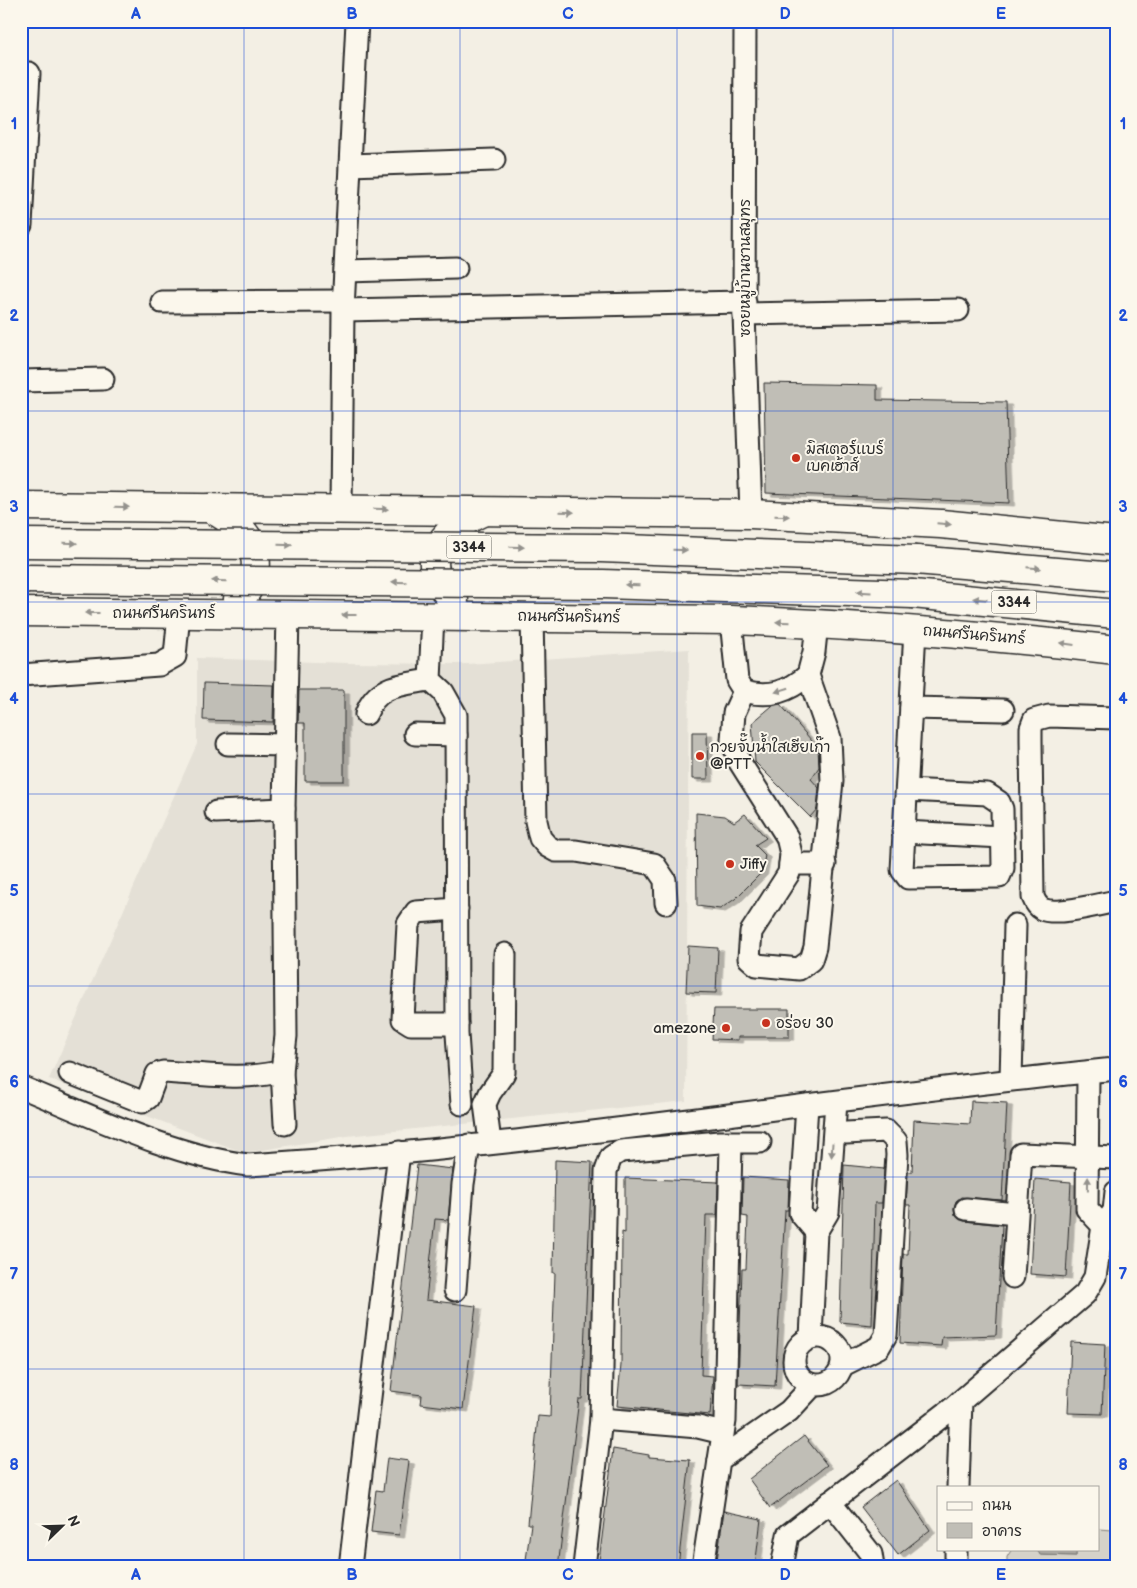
<svg xmlns="http://www.w3.org/2000/svg" width="1137" height="1588" viewBox="0 0 1137 1588" font-family="'Balsamiq Sans','Playpen Sans Thai',sans-serif">
<defs>
<filter id="shadow"><feDropShadow dx="5.5" dy="3" stdDeviation="0" flood-color="#0004"/></filter>
</defs>
<rect width="100%" height="100%" fill="#f3efe4"/>
<filter id="ink" filterUnits="userSpaceOnUse"><feTurbulence type="fractalNoise" baseFrequency=".02" numOctaves="2"/><feDisplacementMap in="SourceGraphic" scale="10" xChannelSelector="R" yChannelSelector="G"/><feConvolveMatrix kernelMatrix="1 2 1 2 8 2 1 2 1" color-interpolation-filters="sRGB"/></filter>
<g filter="url(#ink)">
<!-- built -->
<path fill="#e4e0d6" d="M689,649L686,1101L347,1136L245,1153L49,1079L197,744V658L348,663L467,664Z"/>
<!-- green -->
<path fill="#d5d2c9" stroke="#807e7a" d="M1098,1529L1113,1530L1112,1567H1007V1557L1012,1549H1035L1041,1555L1076,1556V1549H1098Z"/>
<!-- water -->
<path fill="#aca9a2" stroke="#787772" d="M1037,1549H1076V1556L1040,1555Z"/>
<!-- building -->
<g fill="#c0beb6" stroke="#2b2b2b" filter="url(#shadow)">
<path d="M764,383L877,385V400L1006,402L1009,503L766,493Z"/>
<path d="M204,683L274,685L273,722L203,720Z"/>
<path d="M299,690H344V781H305V723H298Z"/>
<path d="M780,704L818,748L819,767L811,779L819,788L817,809L810,817L755,762L752,723L772,706Z"/>
<path d="M692,732H707L708,779H692Z"/>
<path d="M696,813L725,816L734,822L745,814L766,838L755,845L765,855L762,872L735,899L720,909L697,906Z"/>
<path d="M688,946L718,948L716,993L686,992Z"/>
<path d="M714,1009H789V1037H738V1040L712,1039Z"/>
<path d="M971,1101L1007,1103L1002,1200L961,1197L956,1201L954,1208L955,1215L964,1221L1002,1225L996,1335L942,1337L941,1346L900,1343L903,1254H908L910,1205H906L908,1172H912L914,1120L970,1124Z"/>
<path d="M555,1160L592,1162L582,1399H579L558,1567H525L531,1524H528L538,1416L550,1417L555,1273H553Z"/>
<path d="M417,1165L453,1169L448,1220L435,1219L426,1300L476,1306L463,1409L421,1404L422,1395L391,1391Z"/>
<path d="M844,1165L884,1169L882,1203H875L872,1325L840,1322Z"/>
<path d="M743,1177L789,1180L788,1210H785L775,1386L738,1384L742,1269H746L748,1217L742,1216Z"/>
<path d="M625,1178L718,1182L717,1215H706L701,1375L713,1376L710,1415L617,1406L621,1365L622,1232L625,1233Z"/>
<path d="M1035,1179L1071,1182L1066,1277L1030,1274Z"/>
<path d="M1071,1342L1105,1344L1102,1414L1068,1413Z"/>
<path d="M804,1436L827,1465L770,1508L749,1479Z"/>
<path d="M613,1449L649,1455V1457L690,1460L678,1567L636,1563V1567L599,1561Z"/>
<path d="M387,1458L409,1461L399,1535L371,1532L376,1490L383,1491Z"/>
<path d="M896,1480L930,1530L898,1555L861,1507Z"/>
<path d="M724,1511L761,1519L755,1567H716Z"/>
</g>
<g fill="none" stroke-linecap="round" stroke-linejoin="round">
<!-- minor casing -->
<g stroke="#2b2b2b" stroke-width="25">
<g id="minor">
<path d="M745,21L744,314L751,514"/>
<path d="M350,165L494,160"/>
<path d="M21,225L29,73"/>
<path d="M345,271L456,268"/>
<path d="M162,302L343,301"/>
<path d="M343,310L745,302"/>
<path d="M744,314L958,310"/>
<path d="M21,381L103,379"/>
<path d="M341,509L343,310L357,21"/>
<path d="M433,615L430,680L443,692L456,715L457,1034L462,1104"/>
<path d="M532,616L536,821L540,838L547,846L556,851H576L654,864L665,880L666,903"/>
<path d="M731,620L737,680L744,691C770,698 788,692 808,675L814,652L817,623"/>
<path d="M21,675L159,665L175,656L179,614"/>
<path d="M744,691L734,713L732,740L739,761L787,837L791,854L789,873L751,932L749,958L757,965L799,969L811,960L815,947L832,781L830,738L808,675"/>
<path d="M911,708L1003,710"/>
<path d="M366,714C377,684 402,685 430,680"/>
<path d="M1116,718L1049,716L1034,720L1031,728V740L1033,897C1035,902 1037,906 1042,909C1056,916 1100,904 1116,901"/>
<path d="M415,734L456,735"/>
<path d="M228,744L285,745"/>
<path d="M907,790L987,794L999,802L1002,809L1003,868L999,877L908,878L902,870L915,630"/>
<path d="M216,812L284,809"/>
<path d="M903,832L1003,837"/>
<path d="M790,864H825"/>
<path d="M457,909L416,912L408,924L403,1019L411,1024H457"/>
<path d="M282,1071L285,1124"/>
<path d="M1088,1072L1087,1209L1103,1226"/>
<path d="M70,1073L142,1102L148,1098L157,1074L163,1072C202,1074 244,1081 282,1071L286,1036L284,809L288,614"/>
<path d="M1011,1079L1015,925"/>
<path d="M21,1087C92,1116 173,1156 248,1165C539,1147 826,1097 1116,1069"/>
<path d="M807,1105L800,1213L816,1232"/>
<path d="M490,1142L485,1104L490,1093L504,1073L505,954"/>
<path d="M966,1209L1016,1214"/>
<path d="M1013,1277L1021,1154L1116,1158"/>
<path d="M455,1290L463,1184L469,1145"/>
<circle cx="818" cy="1361" r="24"/>
<path d="M811,1338L816,1232L828,1212L836,1102"/>
<path d="M843,1365L879,1347L886,1335L897,1155L896,1141L886,1131L846,1133"/>
<path d="M601,1419L698,1427L723,1433"/>
<path d="M719,1460L725,1421L731,1143"/>
<path d="M958,1487L961,1401"/>
<path d="M830,1502L871,1554L873,1567"/>
<path d="M350,1567L399,1152"/>
<path d="M584,1567L601,1419L606,1171L611,1157L621,1151L719,1142H760"/>
<path d="M703,1567L719,1460L789,1411L813,1385"/>
<path d="M782,1567L788,1535L954,1407L1085,1294L1095,1277L1103,1226L1114,1211L1116,1192"/>
<path d="M956,1567V1549"/>
</g>
</g>
<!-- major casing -->
<g stroke="#2b2b2b" stroke-width="31">
<g id="major">
<path d="M21,506L751,514L941,524L1116,541"/>
<path d="M210,508C219,513 228,518 236,525C260,545 264,579 238,599"/>
<path d="M916,560L1116,577"/>
<path d="M913,594L1116,614"/>
<path d="M454,600C412,562 443,530 482,512"/>
<path d="M21,612L731,620C860,625 988,635 1116,650"/>
</g>
</g>
<!-- minor -->
<use href="#minor" stroke="#fbf7ec" stroke-width="21"/>
<!-- major -->
<use href="#major" stroke="#fbf7ec" stroke-width="28"/>
<!-- major-bridge casing -->
<g stroke="#2b2b2b" stroke-width="31" stroke-linecap="butt">
<g id="major-bridge">
<path d="M21,543L601,548L916,560"/>
<path d="M21,579L603,584L913,594"/>
</g>
</g>
<!-- major-bridge -->
<use href="#major-bridge" stroke="#fbf7ec" stroke-width="28"/>
</g>
<!-- one-way arrows -->
<defs><path id="oneway-solid" d="M-6-.8H1V-3.2L6.5 0L1 3.2V.8H-6Z" transform="scale(1.25)"/></defs>
<g fill="#93918c">
<use href="#oneway-solid" transform="translate(122 507) rotate(1)"/>
<use href="#oneway-solid" transform="translate(381 509) rotate(1)"/>
<use href="#oneway-solid" transform="translate(567 512) rotate(1)"/>
<use href="#oneway-solid" transform="translate(782 516) rotate(2)"/>
<use href="#oneway-solid" transform="translate(944 524) rotate(5)"/>
<use href="#oneway-solid" transform="translate(70 543) rotate(1)"/>
<use href="#oneway-solid" transform="translate(285 545) rotate(1)"/>
<use href="#oneway-solid" transform="translate(517 547) rotate(1)"/>
<use href="#oneway-solid" transform="translate(680 550) rotate(2)"/>
<use href="#oneway-solid" transform="translate(1034 568) rotate(5)"/>
<use href="#oneway-solid" transform="translate(219 581) rotate(-179)"/>
<use href="#oneway-solid" transform="translate(399 582) rotate(-179)"/>
<use href="#oneway-solid" transform="translate(632 585) rotate(-179)"/>
<use href="#oneway-solid" transform="translate(864 592) rotate(-177)"/>
<use href="#oneway-solid" transform="translate(980 599) rotate(-175)"/>
<use href="#oneway-solid" transform="translate(92 613) rotate(-180)"/>
<use href="#oneway-solid" transform="translate(349 615) rotate(-180)"/>
<use href="#oneway-solid" transform="translate(783 622) rotate(-178)"/>
<use href="#oneway-solid" transform="translate(1067 644) rotate(-173)"/>
<use href="#oneway-solid" transform="translate(782 690) rotate(163)"/>
<use href="#oneway-solid" transform="translate(832 1150) rotate(94)"/>
<use href="#oneway-solid" transform="translate(1088 1184) rotate(-89)"/>
</g>
</g>
<!-- grid -->
<path fill="none" stroke="#1d4ed8" stroke-width="1" stroke-opacity="0.55" d="M244,21V1567M460,21V1567M677,21V1567M893,21V1567M21,219H1116M21,411H1116M21,602H1116M21,794H1116M21,986H1116M21,1177H1116M21,1369H1116"/>
<!-- markers -->
<g fill="#c8321e" stroke="#fbf7ec" stroke-width="2">
<circle cx="796" cy="458" r="5"/>
<circle cx="700" cy="756" r="5"/>
<circle cx="730" cy="864" r="5"/>
<circle cx="766" cy="1023" r="5"/>
<circle cx="726" cy="1028" r="5"/>
</g>
<g text-anchor="middle" dominant-baseline="central" stroke-width="4" stroke-linejoin="round" paint-order="stroke">
<!-- shield labels -->
<g fill="#fbf7ec" stroke="#696865" stroke-width="1">
<rect x="446.5" y="535.5" width="45" height="23" rx="4"/>
<rect x="991.5" y="590.5" width="45" height="23" rx="4"/>
</g>
<g font-size="14" font-weight="bold" fill="#2b2b2b">
<text x="469" y="547">3344</text>
<text x="1014" y="602">3344</text>
</g>
<!-- street labels -->
<g font-size="15" fill="#2b2b2b" stroke="#fbf7ec">
<text transform="translate(745 268) rotate(-90)">ซอยหมู่บ้านชานสมุทร</text>
<text x="164" y="613">ถนนศรีนครินทร์</text>
<text transform="translate(569 617) rotate(1)">ถนนศรีนครินทร์</text>
<text transform="translate(974 635) rotate(5)">ถนนศรีนครินทร์</text>
</g>
<!-- poi labels -->
<g font-size="15" fill="#2b2b2b" stroke="#fbf7ec" text-anchor="start">
<text x="806" y="449">มิสเตอร์แบร์<tspan x="806" dy="17">เบคเฮ้าส์</tspan></text>
<text x="710" y="747">กวยจั๊บน้ำใสเฮียเก๊า<tspan x="710" dy="17">@PTT</tspan></text>
<text x="740" y="864">Jiffy</text>
<text x="776" y="1023">อร่อย 30</text>
<text x="716" y="1028" text-anchor="end">amezone</text>
</g>
</g>
<!-- margin -->
<rect width="1137" height="1588" fill="none" stroke="#fbf7ec" stroke-width="55"/>
<!-- legend -->
<rect x="937" y="1486" width="162" height="65" fill="#fbf7ec" stroke="#a8a59f"/>
<rect x="947" y="1502" width="25" height="8" fill="#fbf7ec" stroke="#a8a59f"/>
<text x="982" y="1510" font-size="15" fill="#2b2b2b">ถนน</text>
<rect x="947" y="1523" width="25" height="15" fill="#c0beb6" stroke="#a8a59f"/>
<text x="982" y="1536" font-size="15" fill="#2b2b2b">อาคาร</text>
<!-- north arrow -->
<g transform="translate(62 1526) rotate(67)" stroke="#fbf7ec" stroke-width="4" paint-order="stroke">
<path d="M0-4L9 19L0 12L-9 19Z" fill="#2b2b2b"/>
<text y="-8" font-size="14" font-weight="bold" text-anchor="middle" fill="#2b2b2b">N</text>
</g>
<rect x="28" y="28" width="1082" height="1532" fill="none" stroke="#1d4ed8" stroke-width="2"/>
<g font-size="16" text-anchor="middle" font-weight="bold" fill="#1d4ed8">
<text x="136" y="19">A</text>
<text x="352" y="19">B</text>
<text x="568" y="19">C</text>
<text x="785" y="19">D</text>
<text x="1001" y="19">E</text>
<text x="14" y="129">1</text>
<text x="1123" y="129">1</text>
<text x="14" y="321">2</text>
<text x="1123" y="321">2</text>
<text x="14" y="512">3</text>
<text x="1123" y="512">3</text>
<text x="14" y="704">4</text>
<text x="1123" y="704">4</text>
<text x="14" y="896">5</text>
<text x="1123" y="896">5</text>
<text x="14" y="1087">6</text>
<text x="1123" y="1087">6</text>
<text x="14" y="1279">7</text>
<text x="1123" y="1279">7</text>
<text x="14" y="1470">8</text>
<text x="1123" y="1470">8</text>
<text x="136" y="1580">A</text>
<text x="352" y="1580">B</text>
<text x="568" y="1580">C</text>
<text x="785" y="1580">D</text>
<text x="1001" y="1580">E</text>
</g>
</svg>
